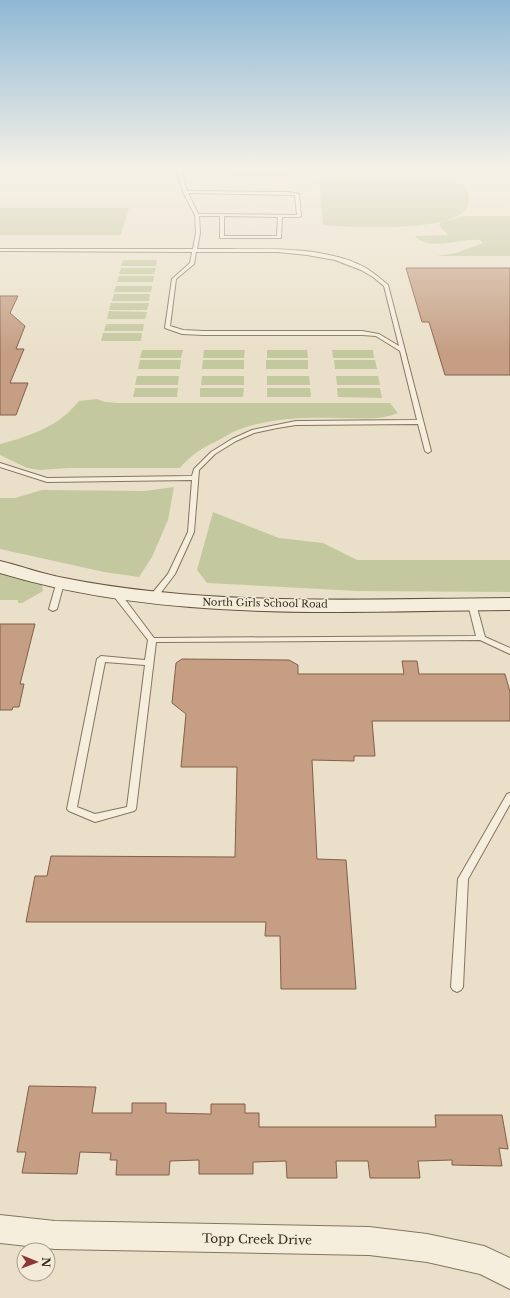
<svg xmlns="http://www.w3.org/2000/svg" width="510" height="1298" viewBox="0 0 510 1298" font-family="'Libre Baskerville',serif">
<rect width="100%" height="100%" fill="#eae0c9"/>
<!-- green -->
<g fill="#c3c89e">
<path d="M201,171H308C274,181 236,176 201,171Z"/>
<path d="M328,178L453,180L457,184H465C469,192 471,203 465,210C449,232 349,228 323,225L319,181Z"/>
<path d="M0,208H129L121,235H0Z"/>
<path d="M465,216H510V256H437L456,253L483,243L480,240C461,238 429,252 415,236L448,235L439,225L441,222Z"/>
<path d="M123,260H157L156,266H121Z"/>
<path d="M121,268H156L154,274H119Z"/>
<path d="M119,276H154L153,282H117Z"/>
<path d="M116,286H152L151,292H114Z"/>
<path d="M114,294H150L149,301H112Z"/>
<path d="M111,303H149L147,310H109Z"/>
<path d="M109,311L147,312L145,319H107Z"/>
<path d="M106,324H144L143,331H104Z"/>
<path d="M103,333H142L141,341H101Z"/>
<path d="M142,350H183L181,358H140Z"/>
<path d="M204,350H245L244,358H203Z"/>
<path d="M267,350H307L308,358H267Z"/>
<path d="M332,350H373L374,358H333Z"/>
<path d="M140,360H181L180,369H138Z"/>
<path d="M203,360H244V369H202Z"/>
<rect x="266" y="360" width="42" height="9"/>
<path d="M334,360H375L377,369H335Z"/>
<path d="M137,376H179L178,385H135Z"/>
<path d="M202,376H244V385H201Z"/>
<path d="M267,376H309L310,385H267Z"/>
<path d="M336,376H378L380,385H337Z"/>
<path d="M135,388H178L177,397H133Z"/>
<path d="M200,388H244L243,397H200Z"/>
<path d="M267,388H310L311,397H267Z"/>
<path d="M337,388H380L382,398L338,397Z"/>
<path d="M97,399L105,402L118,403H390L398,413C379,421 358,418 338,418C304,417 269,418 238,430C231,432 225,437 219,440C202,448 192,454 180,468H68L40,470L27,468L0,455V444C6,442 12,441 18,439C44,430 62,422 79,401Z"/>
<path d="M174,487L168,520L152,557L139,577L104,572L0,549V498H15L42,490L145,491Z"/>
<path d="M213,512L279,538L323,543L357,560H510V592L357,591L207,583L197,570Z"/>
<path d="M0,573L42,584L43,591L22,603H18V600H0Z"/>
</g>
<!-- building -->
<g fill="#c59e83" stroke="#825f48">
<path d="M406,268H510V375H445L429,322H422Z"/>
<path d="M0,296H18L10,313L25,326L16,349H24L10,383H28L16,415H0Z"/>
<path d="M0,624H35L20,684H24L19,707H13L12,710H0Z"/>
<path d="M182,659L289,660L298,665V674H404L402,661H417L419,674H505L510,692V721H372L375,756H354V761L312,760L317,859L346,860L356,989H281L280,936H265L266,922H26L35,876H47L51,856L235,857L237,767H181L186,714L172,703L176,663Z"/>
<path d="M29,1086L96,1087L92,1113H132V1103H166V1113L211,1114V1104H245V1113H259V1127H436L435,1115H502L508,1149L499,1148L502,1166L452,1165V1160L418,1161L420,1178H370L368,1161H336L337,1178H287L286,1161L253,1162V1174H199V1160L170,1161L169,1175H116L117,1160H110L111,1153L80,1152L77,1174L22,1173L26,1152H17Z"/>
</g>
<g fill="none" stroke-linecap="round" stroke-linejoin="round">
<!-- lane casing -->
<g stroke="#857460" stroke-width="2">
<g id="lane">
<path d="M177,171H181L187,191L288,192L299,194L301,216L299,217H282L281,238H220V216H199L200,233L197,249C247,250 321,243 366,268C374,273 381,279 388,285L431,451L428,453L425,451L418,424L296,425L277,428L254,433L236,441L215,454L199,470L194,532L175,574L156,599H153L149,597L168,574L188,532L192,480L47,482L0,467V463L47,478L192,476L194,469L211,452L232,439L252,430L296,421L417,420L400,351L376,336L362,335H203L182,334L165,328L172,279L190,263L192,252L0,251V249H193L196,233L195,215L183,192ZM188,193L295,195L297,215L198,214ZM224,216L278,217L277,236H224ZM196,252H278L307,255L335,260L361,270L373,277L384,286L399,346L379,334L362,331H203L183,330L170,326L176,279L194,264Z"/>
<path d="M57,581H60L64,583L57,609L53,611L49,609Z"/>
<path d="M112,590H118L154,638L476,636L468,604L472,602L476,604L485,637L510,648V654L480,640L156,642L136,809L134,811L95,822L69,811L67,809L97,659L101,656L145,660L148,640L112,594L111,592ZM105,662L145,665L127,807L95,814L77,807Z"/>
<path d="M510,793V804L468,879L463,987L461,990L457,992L453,990L451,987L458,879L507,794Z"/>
</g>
</g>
<!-- street casing -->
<g stroke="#857460" stroke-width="2">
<path id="street" d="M0,1215L55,1221L369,1227L427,1234L484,1246L510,1258V1289L480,1274L427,1262L369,1255L55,1249L0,1243Z"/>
</g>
<!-- secondary casing -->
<g stroke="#675543" stroke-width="2">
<path id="secondary" d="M0,561C21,566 42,574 64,578C210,607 362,599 510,598V610C340,611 165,623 0,573Z"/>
</g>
<!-- lane -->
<use href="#lane" fill="#f6eedc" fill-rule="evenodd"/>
<!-- street -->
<use href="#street" fill="#f6eedc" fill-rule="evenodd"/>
<!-- secondary -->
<use href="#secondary" fill="#f6eedc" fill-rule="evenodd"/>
</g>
<!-- sky -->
<linearGradient id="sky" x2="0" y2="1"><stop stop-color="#8fb8d5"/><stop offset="0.48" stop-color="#f6f1e7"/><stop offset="1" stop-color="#f6f1e7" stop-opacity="0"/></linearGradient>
<rect width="510" height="353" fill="url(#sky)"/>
<g text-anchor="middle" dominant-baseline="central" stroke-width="3" stroke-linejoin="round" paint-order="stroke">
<!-- street labels -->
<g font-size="10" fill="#372c22" stroke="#f3ebd8">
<text transform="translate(265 603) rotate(1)">North Girls School Road</text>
</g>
<!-- near-street labels -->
<g font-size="12" fill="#372c22" stroke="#f3ebd8">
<text transform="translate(257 1239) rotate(1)">Topp Creek Drive</text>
</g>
</g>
<!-- north arrow -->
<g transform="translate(36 1262) rotate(91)"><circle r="19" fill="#f3ebd8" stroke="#a89f8f"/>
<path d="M0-3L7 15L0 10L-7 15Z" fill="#8e3637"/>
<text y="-6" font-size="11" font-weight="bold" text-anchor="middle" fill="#372c22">N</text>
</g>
</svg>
